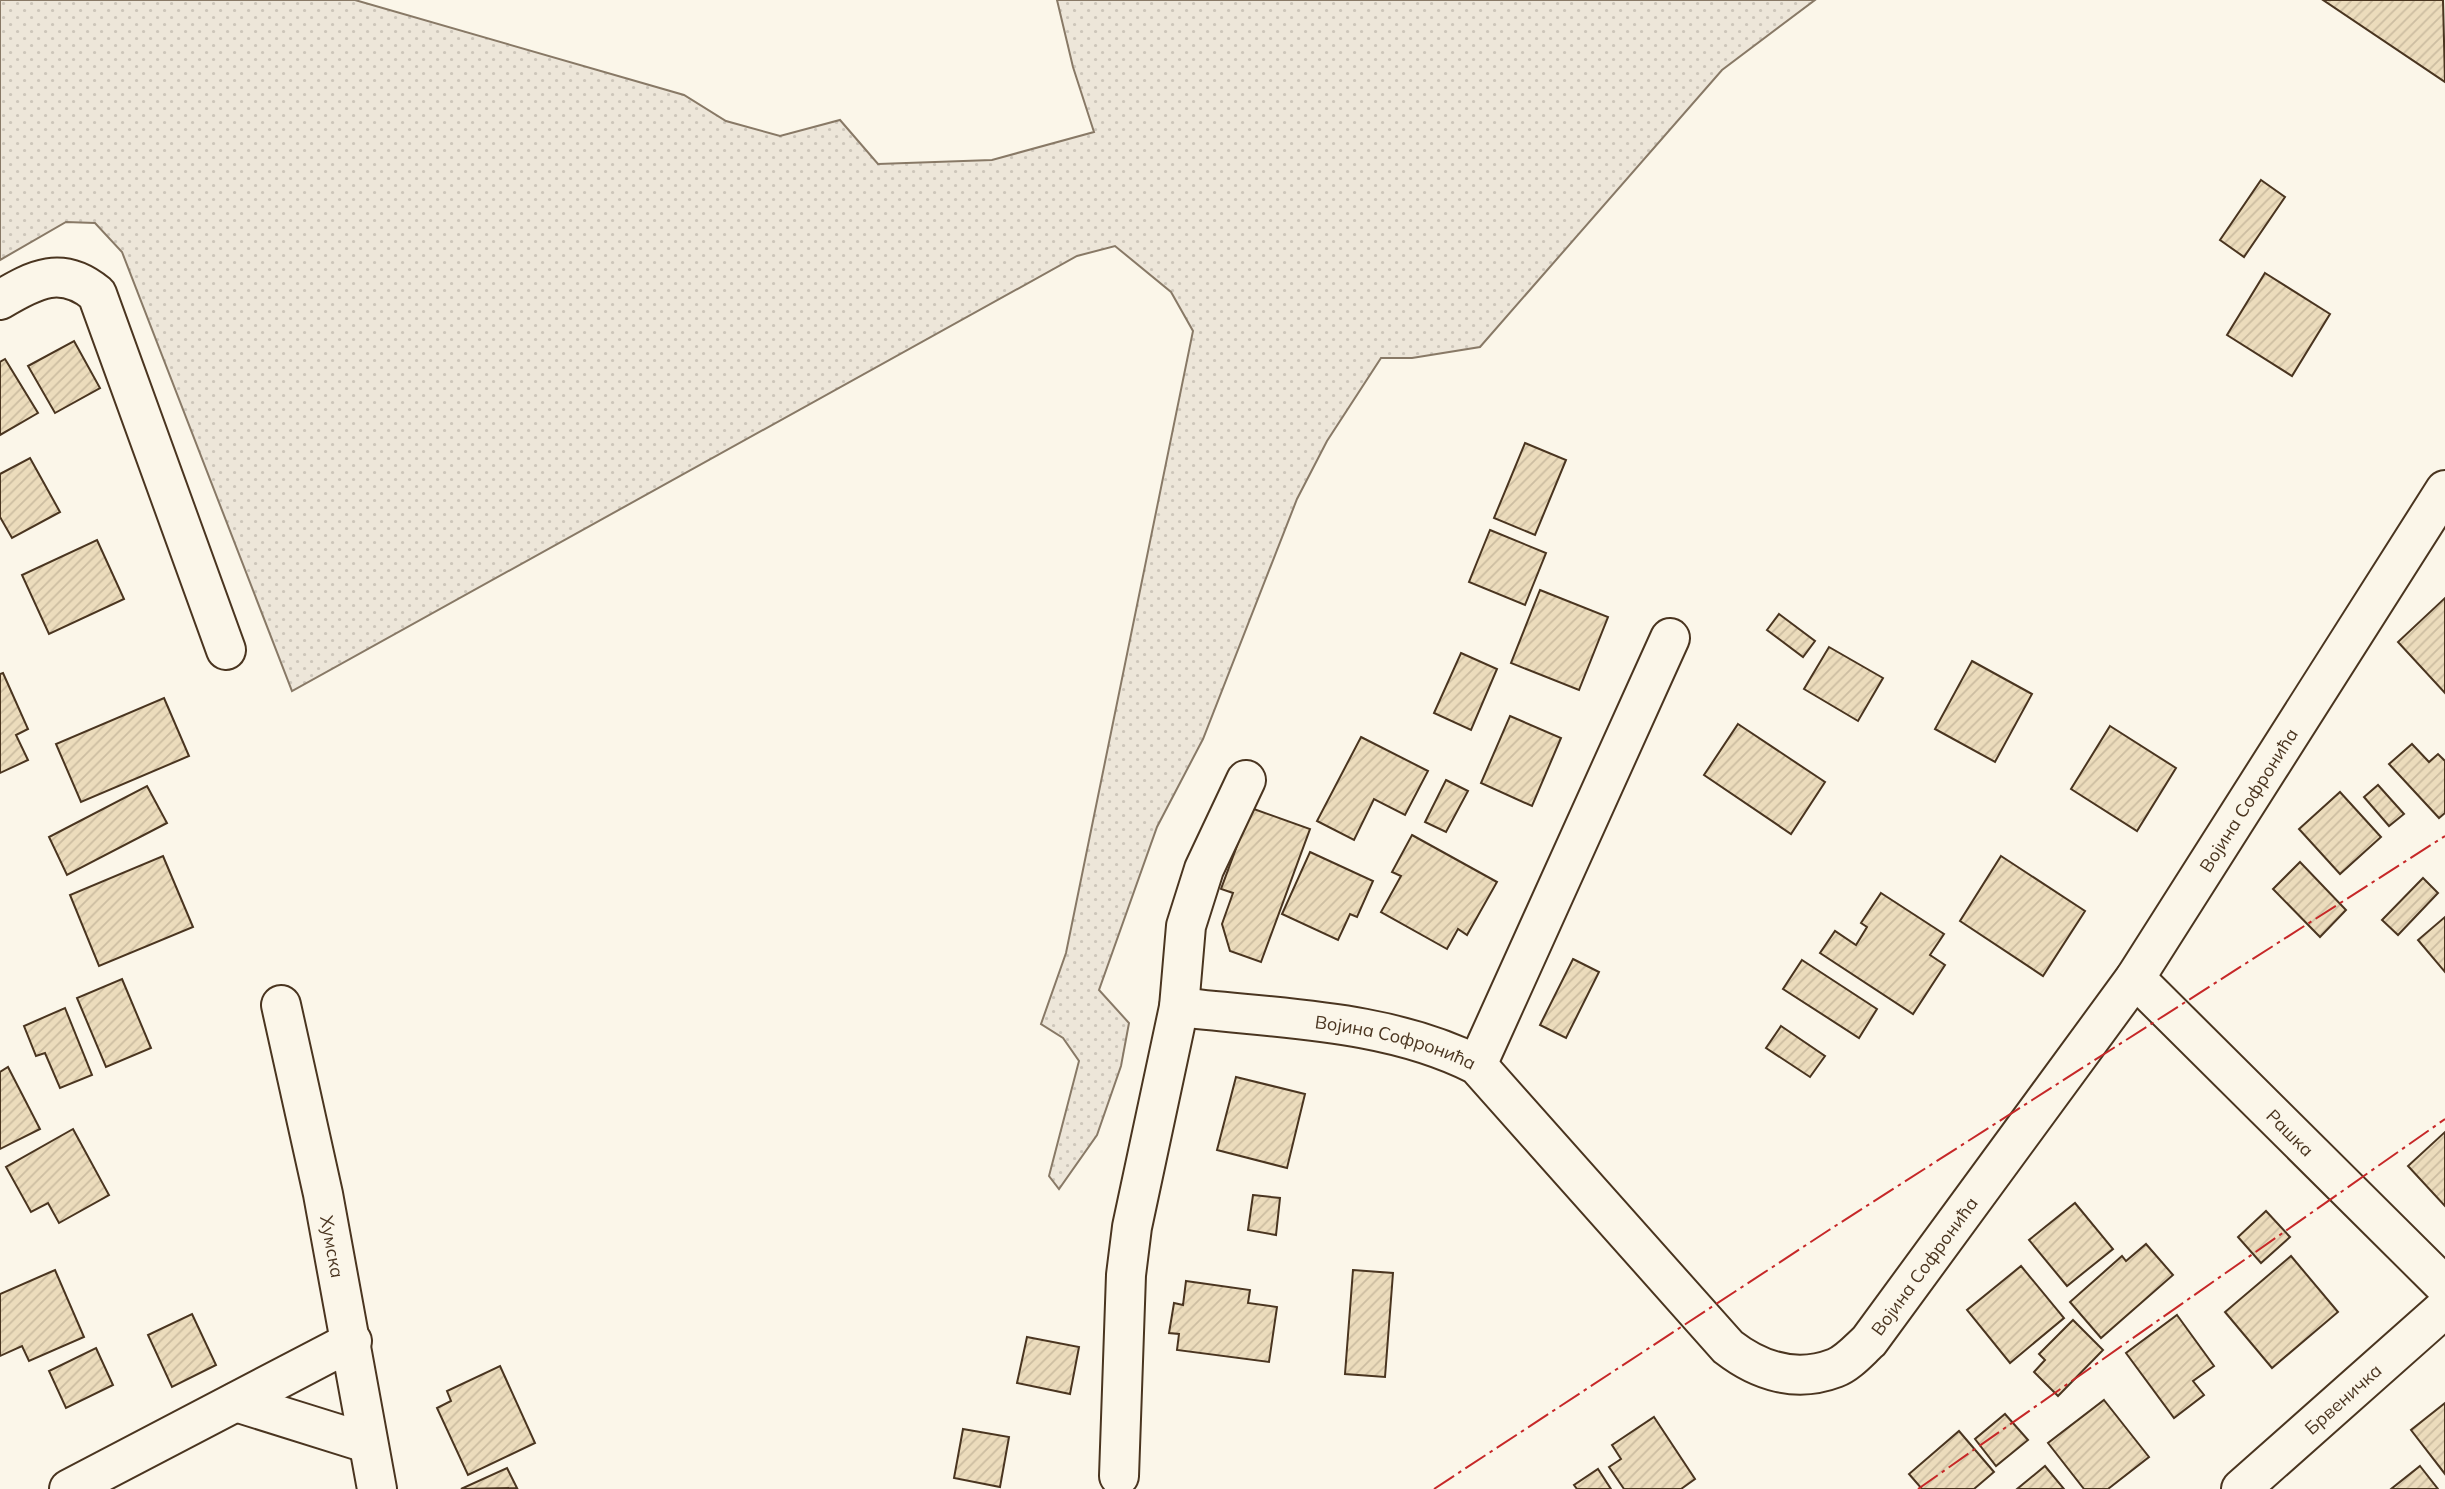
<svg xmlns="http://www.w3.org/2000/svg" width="2445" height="1489" viewBox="0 0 2445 1489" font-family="Mulish,sans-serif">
<defs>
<pattern id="grass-dots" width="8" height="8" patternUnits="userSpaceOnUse" patternTransform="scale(1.75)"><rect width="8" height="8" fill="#ede6d9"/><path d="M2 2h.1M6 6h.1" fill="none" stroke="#cdc6ba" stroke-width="1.8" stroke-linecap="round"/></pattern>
<pattern id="building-hatch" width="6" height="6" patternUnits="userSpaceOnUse" patternTransform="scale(1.75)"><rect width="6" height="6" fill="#ecdcbc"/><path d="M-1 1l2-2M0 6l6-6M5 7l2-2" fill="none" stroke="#ccbda1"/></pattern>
</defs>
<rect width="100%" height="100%" fill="#fbf6e9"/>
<!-- grass -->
<path fill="url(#grass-dots)" stroke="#887966" stroke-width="2" d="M0,0H355L684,95L726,121L780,136L840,120L878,164L992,160L1094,132L1073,67L1057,0H1815L1722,70L1480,347L1412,358H1381L1327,441L1297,499L1203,739L1157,827L1099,990L1129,1023L1121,1066L1097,1135L1059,1189L1049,1176L1079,1061L1063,1038L1041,1024L1066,953L1193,331L1171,292L1115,246L1077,256L292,691L122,252L95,223L66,222L0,260Z"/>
<!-- building -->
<g fill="url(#building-hatch)" stroke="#4a3520" stroke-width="2">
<path d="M2323,0H2443L2445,82Z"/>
<path d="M2261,180L2285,197L2244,257L2220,240Z"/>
<path d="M2265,273L2330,314L2292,376L2227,335Z"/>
<path d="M74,341L100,388L55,413L28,366Z"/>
<path d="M5,359L38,413L0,435V362Z"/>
<path d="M1525,443L1566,460L1535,535L1494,518Z"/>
<path d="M30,458L60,512L12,538L0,517V474Z"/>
<path d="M1490,530L1546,553L1525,605L1469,582Z"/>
<path d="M97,540L124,599L49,634L22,575Z"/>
<path d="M1540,590L1608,617L1579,690L1511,663Z"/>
<path d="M2445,598V693L2398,642Z"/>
<path d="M1779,614L1815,641L1803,657L1767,630Z"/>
<path d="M1829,647L1883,678L1858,721L1804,689Z"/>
<path d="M1461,653L1497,669L1471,730L1434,713Z"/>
<path d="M1972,661L2032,694L1995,762L1935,729Z"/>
<path d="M3,673L28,729L16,735L28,760L0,773V674Z"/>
<path d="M164,698L189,756L81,802L56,744Z"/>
<path d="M1510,716L1561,738L1532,806L1481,783Z"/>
<path d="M1738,724L1825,782L1791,834L1704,775Z"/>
<path d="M2110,726L2176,768L2137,831L2071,789Z"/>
<path d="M1361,737L1428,771L1405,815L1374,799L1354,840L1317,821Z"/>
<path d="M2412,744L2429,762L2438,754L2445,761V813L2439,818L2389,764Z"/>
<path d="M1446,780L1468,791L1446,832L1425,822Z"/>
<path d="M2378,785L2404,814L2389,826L2364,797Z"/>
<path d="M147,786L167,823L67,875L49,837Z"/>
<path d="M2340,792L2381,837L2340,874L2299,829Z"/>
<path d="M1251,808L1310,829L1261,962L1230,951L1222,924L1233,893L1221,889Z"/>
<path d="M1412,835L1497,882L1467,935L1458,929L1447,949L1381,912L1401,876L1392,872Z"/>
<path d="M1310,852L1373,881L1357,917L1350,914L1338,940L1282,914Z"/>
<path d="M163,856L193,927L99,966L70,895Z"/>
<path d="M2001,856L2085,911L2043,976L1960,921Z"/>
<path d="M2300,862L2346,910L2320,937L2273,889Z"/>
<path d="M2423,878L2438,893L2398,935L2382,920Z"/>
<path d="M1881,893L1944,934L1930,955L1945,965L1913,1014L1820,953L1835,931L1856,945L1867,927L1861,923Z"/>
<path d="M2445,917V972L2418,940Z"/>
<path d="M1573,959L1599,972L1566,1038L1540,1025Z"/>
<path d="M1802,960L1877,1009L1859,1038L1783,989Z"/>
<path d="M122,979L151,1048L106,1067L77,998Z"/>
<path d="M65,1008L92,1075L60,1088L45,1053L36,1056L24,1026Z"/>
<path d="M1781,1026L1825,1056L1810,1077L1766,1048Z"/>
<path d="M8,1067L40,1129L0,1149V1072Z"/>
<path d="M1236,1077L1305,1094L1287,1168L1217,1150Z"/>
<path d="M73,1129L109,1195L59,1223L48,1203L31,1212L6,1167Z"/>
<path d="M2445,1132V1206L2408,1166Z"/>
<path d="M1253,1195L1280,1198L1276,1235L1248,1230Z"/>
<path d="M2075,1203L2113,1249L2067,1286L2029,1240Z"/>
<path d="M2266,1211L2290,1237L2261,1263L2238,1237Z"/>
<path d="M2146,1244L2173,1275L2101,1338L2070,1302L2122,1256L2126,1261Z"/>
<path d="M2291,1256L2338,1312L2272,1368L2225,1312Z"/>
<path d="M2021,1266L2064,1318L2010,1363L1967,1310Z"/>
<path d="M55,1270L84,1337L29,1361L22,1346L0,1356V1294Z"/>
<path d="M1353,1270L1393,1273L1385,1377L1345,1374Z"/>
<path d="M1186,1281L1250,1290L1248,1303L1277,1307L1269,1362L1177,1350L1179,1334L1169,1333L1174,1303L1183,1305Z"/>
<path d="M192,1314L216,1365L172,1387L148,1335Z"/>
<path d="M2177,1315L2214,1366L2193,1381L2204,1395L2174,1418L2126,1353Z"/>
<path d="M2073,1320L2103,1350L2058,1396L2034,1372L2045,1360L2039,1354Z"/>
<path d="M1027,1337L1079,1347L1070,1394L1017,1383Z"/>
<path d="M96,1348L113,1385L66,1408L49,1371Z"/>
<path d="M500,1366L535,1443L468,1475L437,1408L451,1401L447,1391Z"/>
<path d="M2104,1400L2149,1457L2108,1489H2084L2048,1443Z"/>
<path d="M2445,1403V1474L2411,1430Z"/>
<path d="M2005,1414L2028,1440L1996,1466L1975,1439Z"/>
<path d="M1654,1417L1695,1479L1681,1489H1624L1609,1467L1621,1459L1612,1445Z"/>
<path d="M963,1429L1009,1437L1000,1487L954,1478Z"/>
<path d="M1959,1431L1994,1472L1974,1489H1922L1909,1474Z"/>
<path d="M2045,1466L2064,1489H2017Z"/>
<path d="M2420,1466L2438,1489H2391Z"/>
<path d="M507,1468L517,1488L461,1489Z"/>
<path d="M1598,1469L1611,1489H1577L1574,1485Z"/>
</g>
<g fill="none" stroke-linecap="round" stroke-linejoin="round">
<!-- minor casing -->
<g stroke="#4a3520" stroke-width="42">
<g id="minor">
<path d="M0,300C35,279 62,265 97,294L226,650"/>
<path id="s1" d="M2135,978L2445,1286"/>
<path id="s2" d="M281,1005L323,1194L377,1489"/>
<path id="s3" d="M1179,1007C1278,1019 1387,1019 1477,1065L1728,1347C1759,1371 1796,1383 1835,1368C1848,1363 1859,1350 1869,1341L2135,978L2445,490"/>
<path d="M1477,1065L1670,638"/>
<path d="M236,1402L367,1443"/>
<path d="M1119,1476L1126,1275L1132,1227L1179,1007L1186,926L1204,869L1246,780"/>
<path d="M69,1489L352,1341"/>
<path id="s4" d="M2241,1489L2445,1308"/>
</g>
</g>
<!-- minor -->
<use href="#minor" stroke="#fbf6e9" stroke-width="38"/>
<!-- power -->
<g stroke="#c62828" stroke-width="2" stroke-dasharray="24 5 3.5 5" stroke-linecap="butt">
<path d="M1434,1489L1829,1230L2445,836"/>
<path d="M1918,1489L2445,1119"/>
</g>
</g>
<g text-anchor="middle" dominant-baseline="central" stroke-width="5" stroke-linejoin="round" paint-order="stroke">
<!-- street labels -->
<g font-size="18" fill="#4a3520" stroke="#fbf6e9">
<text stroke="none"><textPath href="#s3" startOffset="1502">Војина Софронића</textPath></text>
<text stroke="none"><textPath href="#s3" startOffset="220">Војина Софронића</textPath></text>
<text stroke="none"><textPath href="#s1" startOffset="219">Рашка</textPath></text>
<text stroke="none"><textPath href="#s2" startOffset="247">Хумска</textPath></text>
<text stroke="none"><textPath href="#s3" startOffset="934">Војина Софронића</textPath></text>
<text stroke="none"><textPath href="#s4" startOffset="136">Брвеничка</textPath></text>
</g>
</g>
</svg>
